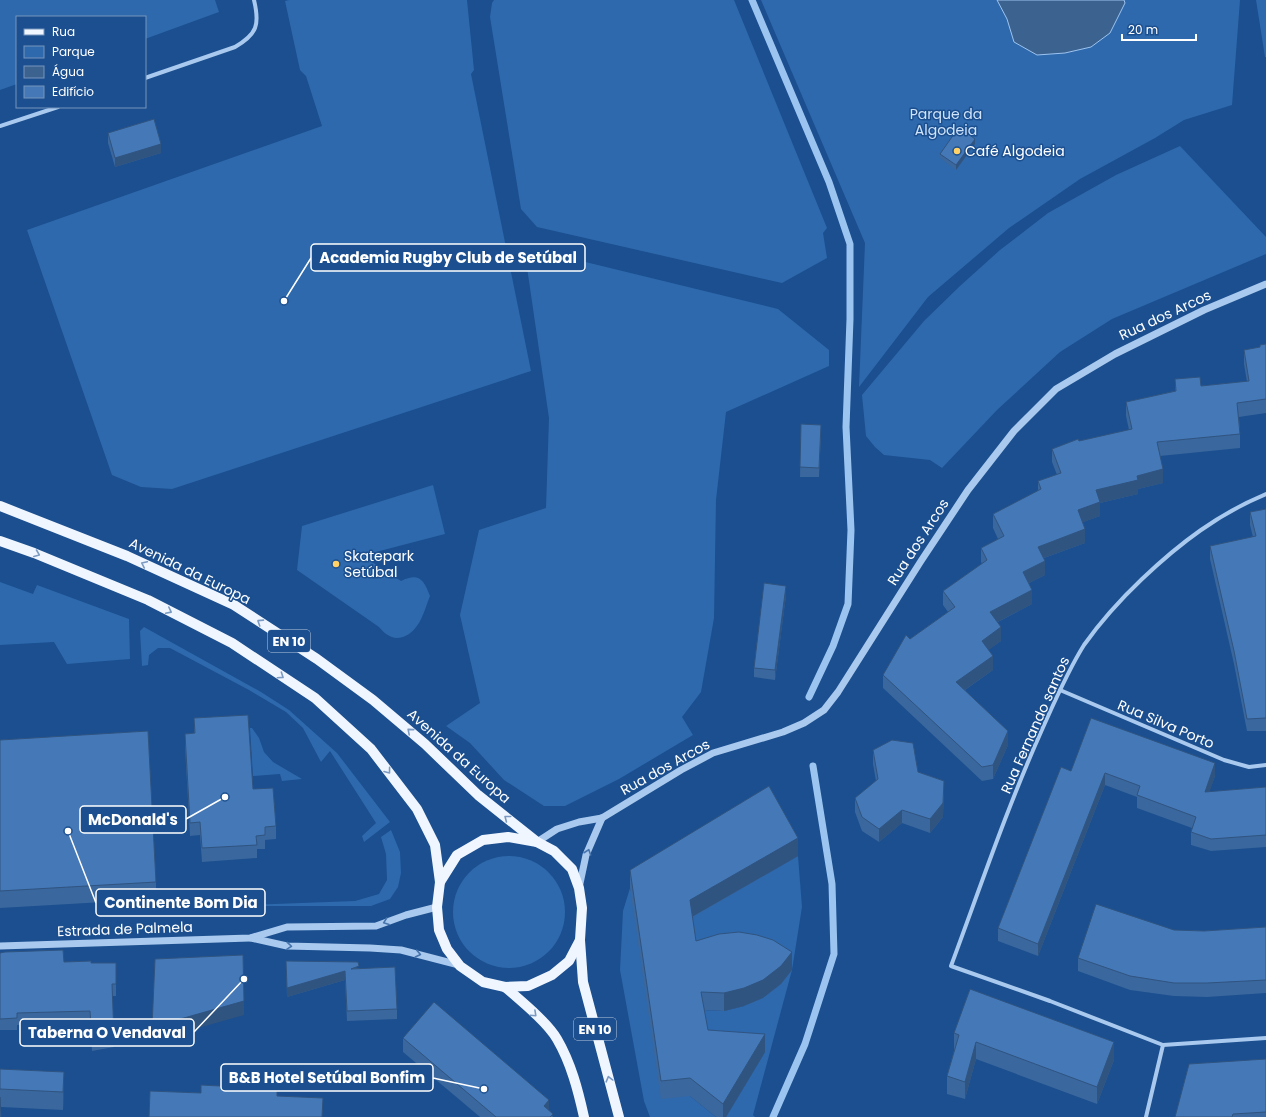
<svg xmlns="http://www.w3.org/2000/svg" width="1266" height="1117" viewBox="0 0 1266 1117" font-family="Poppins,sans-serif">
<rect width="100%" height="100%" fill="#1b4f8f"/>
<!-- green -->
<g fill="#2e69ad">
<path d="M0,0H215L219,12L145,39V17H17V84L0,90Z"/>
<path d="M289,0H467L474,70L471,74L531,371L172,489L141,487L112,475L27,230L322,126L306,76L300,70L285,1Z"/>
<path d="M494,0H734L827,228L823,233L827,258L782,283L537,227L521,209L490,17L492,3Z"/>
<path d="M761,0H1240L1232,105L1184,120L1155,138L1080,179L1009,228L928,297L859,387L865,243Z"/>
<path d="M1256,0H1266V57H1265Z"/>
<path d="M1180,146L1266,237V254L1112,319L1060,352L997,410L942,468L930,460L884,455L875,447L866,436L862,395L924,321L960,286L1000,250L1048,213L1116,175Z"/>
<path d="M524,247L778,309L829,350V366L726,412L716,500L714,618L701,692L682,717L693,735L619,779L565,806H544L504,780L470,743L446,726L480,703L460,615L479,530L546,508L549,418Z"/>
<path d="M433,485L445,534L372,553L366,558L401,581C419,572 424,580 430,596C424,611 420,631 403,637C392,640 386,635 379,627L297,570L302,526Z"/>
<path d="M0,582L33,594L37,585L129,619L130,659L67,664L54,642L0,645Z"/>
<path d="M144,627L261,692L289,710L337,753L390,822L364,842L362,836L376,823L330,751L321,762L303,728L286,712L249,690L170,648H158L149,655L148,665L142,666L140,631Z"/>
<path d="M250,728H252L259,738L264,752L273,762L302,779L282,781L280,774L253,776Z"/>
<path d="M391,830L400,852L401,873L398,887L390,899L371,906H219L355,901L379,894L387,880L386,854L381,837Z"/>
<path d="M798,856L802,907L792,970L753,1115L755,1117H726L765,1052L708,1048L701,1010L724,1011L744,1006L696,959L690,918Z"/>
<circle cx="509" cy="912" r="56"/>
<path d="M630,888L690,1096L716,1117H650L644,1101L620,970L623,911Z"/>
</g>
<!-- water -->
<path fill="#3c6290" stroke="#9cc4f0" d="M997,0H1124L1125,3L1110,33L1091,47L1065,53L1037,55L1014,42L1007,19Z"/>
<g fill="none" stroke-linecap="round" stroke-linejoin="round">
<!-- stream -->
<g stroke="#9cc4f0" stroke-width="7">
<path d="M752,0L829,182L850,244V319L846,427L851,530L848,604L833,646L809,697"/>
<path d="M773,1117L805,1044L834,954L832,884L813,766"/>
</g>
<!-- minor -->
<g stroke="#a9c9ee" stroke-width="4">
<path d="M145,78L235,47C257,34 260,25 254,0"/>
<path d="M0,126L58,107"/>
<path d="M1266,494C1218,514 1180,543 1142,579C1121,599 1101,621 1084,645C1067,672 1054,703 1041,732C1007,808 980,888 951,966L1050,1001L1163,1045L1266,1038"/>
<path d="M1060,690L1224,760L1249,767L1266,765"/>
<path d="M1146,1117L1163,1045"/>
</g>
<!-- tertiary -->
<g stroke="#a9c9ee" stroke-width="7">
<path d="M537,842L557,829L579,822L602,818L681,770L713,753L783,732L804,723L824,710L838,692L921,561L968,490L1014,431L1056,389L1115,354L1204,310L1266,284"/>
<path d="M579,888L586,855L602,818"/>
<path d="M251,938L287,946L370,948L401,950L459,965"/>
<path d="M0,946L250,938L287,927L376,926L406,915L437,907"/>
</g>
<!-- primary -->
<g stroke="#f0f6ff" stroke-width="10">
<path d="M0,506L127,556L234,605L317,659L373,700L425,744L478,795L537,842"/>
<path d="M0,541L34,553L148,600L232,643L315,698L371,749L417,809L435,845L440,882"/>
<path d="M508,837L537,842L554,851L572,869L579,888L582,908L580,940L569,961L552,975L528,986L505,987L483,982L460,966L447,949L439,930L437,907L440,882L457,855L483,840Z"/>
<path d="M580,940L583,982L619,1117"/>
<path d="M505,987C521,1001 547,1022 557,1039C571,1063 578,1090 584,1117"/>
</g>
</g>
<!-- wall -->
<g fill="#3a679d">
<path d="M108,133L161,153L115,167L108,143Z"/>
<path d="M975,144L956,170L940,158V154Z"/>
<path d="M1266,344V413L1239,417L1240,434V448L1160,456L1163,483L1138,489V494L1100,503V516L1083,522L1085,543L1044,558L1045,575L1029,583L1032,604L998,622L1001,641L988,650L993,670L965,690L1008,745L993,779L982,781L883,688V675L910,639L948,612L943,605V591L982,564L981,562V548L998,539L993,528V514L1038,491V481L1057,475L1052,462V449L1079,441L1129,430L1126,416V402L1175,391V379L1201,386L1247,382L1244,364V350L1260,348V345Z"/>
<path d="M801,424L821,434L819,477H800Z"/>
<path d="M1266,509V731H1247L1234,664L1210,559V546L1253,537L1250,525V512Z"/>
<path d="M786,595L775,680L754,677V668Z"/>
<path d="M194,718L253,789L276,826V839L265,840V849H257V858L202,862L200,835L190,836L185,747V734L194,733Z"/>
<path d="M0,740L156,882V899L0,908Z"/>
<path d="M873,750L918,772L944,781L943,817L930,833L902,823L879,842L862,831L855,812V798L876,781L873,764Z"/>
<path d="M1071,771L1215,776L1209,792L1266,787V847L1211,851L1191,845V832L1192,828L1137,808V797L1105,785L1038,956L998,941V928Z"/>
<path d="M798,856L693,917L696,941L792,970L781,984L763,998L744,1006L724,1011L704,1010L708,1030L765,1052L726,1117H716L690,1096L661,1099L630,888V870Z"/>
<path d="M1266,927V993L1207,997L1174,996L1130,990L1078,971V958L1174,930L1204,931Z"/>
<path d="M0,953L64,962L91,963H116V996H112L114,1047L92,1051L90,1023L17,1025V1030H0Z"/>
<path d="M286,961L359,968L397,1009V1019L347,1021L345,980L287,997Z"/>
<path d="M954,1033L1114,1060L1097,1104L976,1059L965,1099L947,1094V1076L954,1051Z"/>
<path d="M403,1038L549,1110L553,1117H480L403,1052Z"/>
<path d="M1266,1059V1117H1175Z"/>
<path d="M0,1069L64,1090L63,1110L1,1107L0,1117Z"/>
</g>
<!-- shaded-wall -->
<g fill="#305480">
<path d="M975,139V144L956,170V165Z"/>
<path d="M161,144V153L115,167V158Z"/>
<path d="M1163,469V483L1138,489V494L1100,503V516L1078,524V510L1096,490L1137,476Z"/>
<path d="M1085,529V543L1038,560V547Z"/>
<path d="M1045,561V575L1023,586V572Z"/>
<path d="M786,586V595L775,680V670Z"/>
<path d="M1032,590V604L990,626V612Z"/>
<path d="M1001,627V641L982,655V641Z"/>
<path d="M993,656V670L956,696V682Z"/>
<path d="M1008,731V745L993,779V765Z"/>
<path d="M1215,763V776L1205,805V792Z"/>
<path d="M1105,773V785L1038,956V944Z"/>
<path d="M943,803V817L930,833V819Z"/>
<path d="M902,810V823L879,842V829Z"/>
<path d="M798,838V856L690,918V900Z"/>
<path d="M792,952V970L781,984L763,998L744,1006L724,1011V993Z"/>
<path d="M345,971V980L287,997V988Z"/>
<path d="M244,1001V1015L152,1041V1027Z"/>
<path d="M765,1034V1052L726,1117H723V1104Z"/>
<path d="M976,1042V1059L965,1099V1082Z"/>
<path d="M1114,1042V1060L1097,1104V1087Z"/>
<path d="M64,1072V1090L63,1110V1092Z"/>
<path d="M549,1100V1114L544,1106Z"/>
</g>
<!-- building -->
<g fill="#4478b7" stroke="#305480">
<path d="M154,119L161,144L115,158L108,133Z"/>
<path d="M959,127L975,139L956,165L940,154Z"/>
<path d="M1266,344V399L1237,403L1240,434L1157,442L1163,469L1137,476L1138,480L1096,490L1100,502L1078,510L1085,529L1038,547L1045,561L1023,572L1032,590L990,612L1001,627L982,641L993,656L956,682L1008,731L993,765L982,767L883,675L906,635L910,639L955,607L943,591L987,560L981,548L1004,536L993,514L1041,489L1038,481L1061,473L1052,449L1078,439L1079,441L1132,429L1126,402L1176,391L1175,379L1200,377L1201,386L1249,381L1244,350L1260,347V345Z"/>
<path d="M801,424L821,425L819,468L800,467Z"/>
<path d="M1266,509V718L1247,719L1234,651L1210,546L1256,536L1250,512Z"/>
<path d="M764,583L786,586L775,670L754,668Z"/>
<path d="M248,715L253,789L273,788L276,826L265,827V835L256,836L257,845L202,848L200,822L190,823L185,734L195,733L194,718Z"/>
<path d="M1091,718L1215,763L1205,792L1266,787V835L1211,839L1191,832L1196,817L1137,795L1140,786L1105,773L1038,944L998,928L1061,767L1071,771Z"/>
<path d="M148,731L156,882L0,891V740Z"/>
<path d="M892,740L913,743L918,772L944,781L943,803L930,819L902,810L879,829L862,817L855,798L878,779L873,750Z"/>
<path d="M769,786L798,838L690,900L696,941L719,934L739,932L757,935L773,940L792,952L781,966L763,980L744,988L724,993L701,992L708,1030L765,1034L723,1104L690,1078L661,1081L630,870Z"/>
<path d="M1096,904L1174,930L1204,931L1266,927V980L1207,983H1174L1130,976L1078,958Z"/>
<path d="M63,950L64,962L91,961V963H116V984H112L114,1036L92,1039L90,1011L17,1013V1018L0,1019V953L5,952Z"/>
<path d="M243,955L244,1001L152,1027L155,959Z"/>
<path d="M286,961L358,962L359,966L351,969L395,967L397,1009L347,1011L345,971L287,988Z"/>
<path d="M970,989L1114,1042L1097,1087L976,1042L965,1082L947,1076L959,1035L954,1033Z"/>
<path d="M434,1002L549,1100L544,1106L553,1114L550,1117H496L403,1038Z"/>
<path d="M1266,1059V1112L1233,1114L1232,1117H1175L1189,1064Z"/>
<path d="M0,1069L64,1072L63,1092L0,1089Z"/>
<path d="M201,1085L277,1089V1096L323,1098L322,1117H149L150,1091L201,1093Z"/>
<path d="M0,1097L1,1117H0Z"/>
</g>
<!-- one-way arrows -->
<defs><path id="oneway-chevron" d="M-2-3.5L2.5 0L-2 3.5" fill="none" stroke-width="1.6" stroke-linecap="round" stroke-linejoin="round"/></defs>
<g stroke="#7b9ac1">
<use href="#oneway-chevron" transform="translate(37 554) rotate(22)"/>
<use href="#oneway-chevron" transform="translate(144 564) rotate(-155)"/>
<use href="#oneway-chevron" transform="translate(169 611) rotate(27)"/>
<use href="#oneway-chevron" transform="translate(260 622) rotate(-147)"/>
<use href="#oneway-chevron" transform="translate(281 676) rotate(34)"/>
<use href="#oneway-chevron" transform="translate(410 731) rotate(-139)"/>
<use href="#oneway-chevron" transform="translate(388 771) rotate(53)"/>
<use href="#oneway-chevron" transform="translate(507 818) rotate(-142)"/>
<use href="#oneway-chevron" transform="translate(534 1014) rotate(43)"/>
<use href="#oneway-chevron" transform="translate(609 1079) rotate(-105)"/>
</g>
<g stroke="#4674ac">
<use href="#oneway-chevron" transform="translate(588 852) rotate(-71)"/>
<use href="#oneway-chevron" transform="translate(386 922) rotate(160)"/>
<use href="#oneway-chevron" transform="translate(289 946) rotate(5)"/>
<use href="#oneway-chevron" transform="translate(418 954) rotate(12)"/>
</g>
<!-- markers -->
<g fill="#ffd166" stroke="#1b4f8f" stroke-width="1.5">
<circle cx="957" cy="151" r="4"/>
<circle cx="336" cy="564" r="4"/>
</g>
<g text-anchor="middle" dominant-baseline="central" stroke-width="3" stroke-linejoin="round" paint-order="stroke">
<!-- shield labels -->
<g fill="#1b4f8f" stroke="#bbcadd" stroke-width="1">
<rect x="268" y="630" width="42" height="22" rx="3"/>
<rect x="574" y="1018" width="42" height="22" rx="3"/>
</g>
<g font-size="13" font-weight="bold" fill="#fff">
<text x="289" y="641">EN 10</text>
<text x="595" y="1029">EN 10</text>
</g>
<!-- park labels -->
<g font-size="14" fill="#cfe3fa" stroke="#1b4f8f">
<text x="946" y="114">Parque da<tspan x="946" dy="16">Algodeia</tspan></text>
</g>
<!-- poi labels -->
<g font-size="14" fill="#fff" stroke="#1b4f8f" text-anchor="start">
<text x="965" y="151">Café Algodeia</text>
<text x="344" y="556">Skatepark<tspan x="344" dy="16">Setúbal</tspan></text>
</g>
<!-- street labels -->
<g font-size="14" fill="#fff" stroke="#1b4f8f">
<text transform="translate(1165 315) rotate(-25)">Rua dos Arcos</text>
<text transform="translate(918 542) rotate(-57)">Rua dos Arcos</text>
<text transform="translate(190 571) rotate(26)">Avenida da Europa</text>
<text transform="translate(1166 724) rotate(23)">Rua Silva Porto</text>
<text transform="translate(1035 725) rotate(-66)">Rua Fernando santos</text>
<text transform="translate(459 756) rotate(42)">Avenida da Europa</text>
<text transform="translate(665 767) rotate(-29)">Rua dos Arcos</text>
<text transform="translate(125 929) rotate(-2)">Estrada de Palmela</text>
</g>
</g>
<!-- callouts -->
<path fill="none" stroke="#fff" stroke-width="1.5" d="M284 301L311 258M225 797L186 819M68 831L96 903M244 979L194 1032M484 1089L433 1078"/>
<g fill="#fff" stroke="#1b4f8f" stroke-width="1.5">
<circle cx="284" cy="301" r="4"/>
<circle cx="225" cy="797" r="4"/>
<circle cx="68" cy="831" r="4"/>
<circle cx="244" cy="979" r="4"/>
<circle cx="484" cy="1089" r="4"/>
</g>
<g fill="#1b4f8f" stroke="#fff" stroke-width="1.5">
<rect x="311" y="244" width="274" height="27" rx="4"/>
<rect x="80" y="806" width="106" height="27" rx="4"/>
<rect x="96" y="889" width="169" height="27" rx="4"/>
<rect x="20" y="1019" width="174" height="27" rx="4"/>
<rect x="221" y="1064" width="212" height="27" rx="4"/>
</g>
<g font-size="15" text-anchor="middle" font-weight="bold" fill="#fff">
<text x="448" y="263">Academia Rugby Club de Setúbal</text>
<text x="133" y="825">McDonald's</text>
<text x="181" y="908">Continente Bom Dia</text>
<text x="107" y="1038">Taberna O Vendaval</text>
<text x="327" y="1083">B&amp;B Hotel Setúbal Bonfim</text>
</g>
<!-- legend -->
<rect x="16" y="16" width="130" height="92" fill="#1b4f8f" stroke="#7695bc"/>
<rect x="24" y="29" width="20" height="6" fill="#f0f6ff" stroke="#7695bc"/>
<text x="52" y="36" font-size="12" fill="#ffffff">Rua</text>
<rect x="24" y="46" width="20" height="12" fill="#2e69ad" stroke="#7695bc"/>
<text x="52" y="56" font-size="12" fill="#ffffff">Parque</text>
<rect x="24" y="66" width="20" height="12" fill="#3c6290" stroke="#7695bc"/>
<text x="52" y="76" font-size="12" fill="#ffffff">Água</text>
<rect x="24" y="86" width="20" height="12" fill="#4478b7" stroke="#7695bc"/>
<text x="52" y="96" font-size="12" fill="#ffffff">Edifício</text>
<!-- scale -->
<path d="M1122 34v6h74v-6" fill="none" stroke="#ffffff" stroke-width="2"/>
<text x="1128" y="34" font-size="12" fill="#ffffff" stroke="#1b4f8f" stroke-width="3" paint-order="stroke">20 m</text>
</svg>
